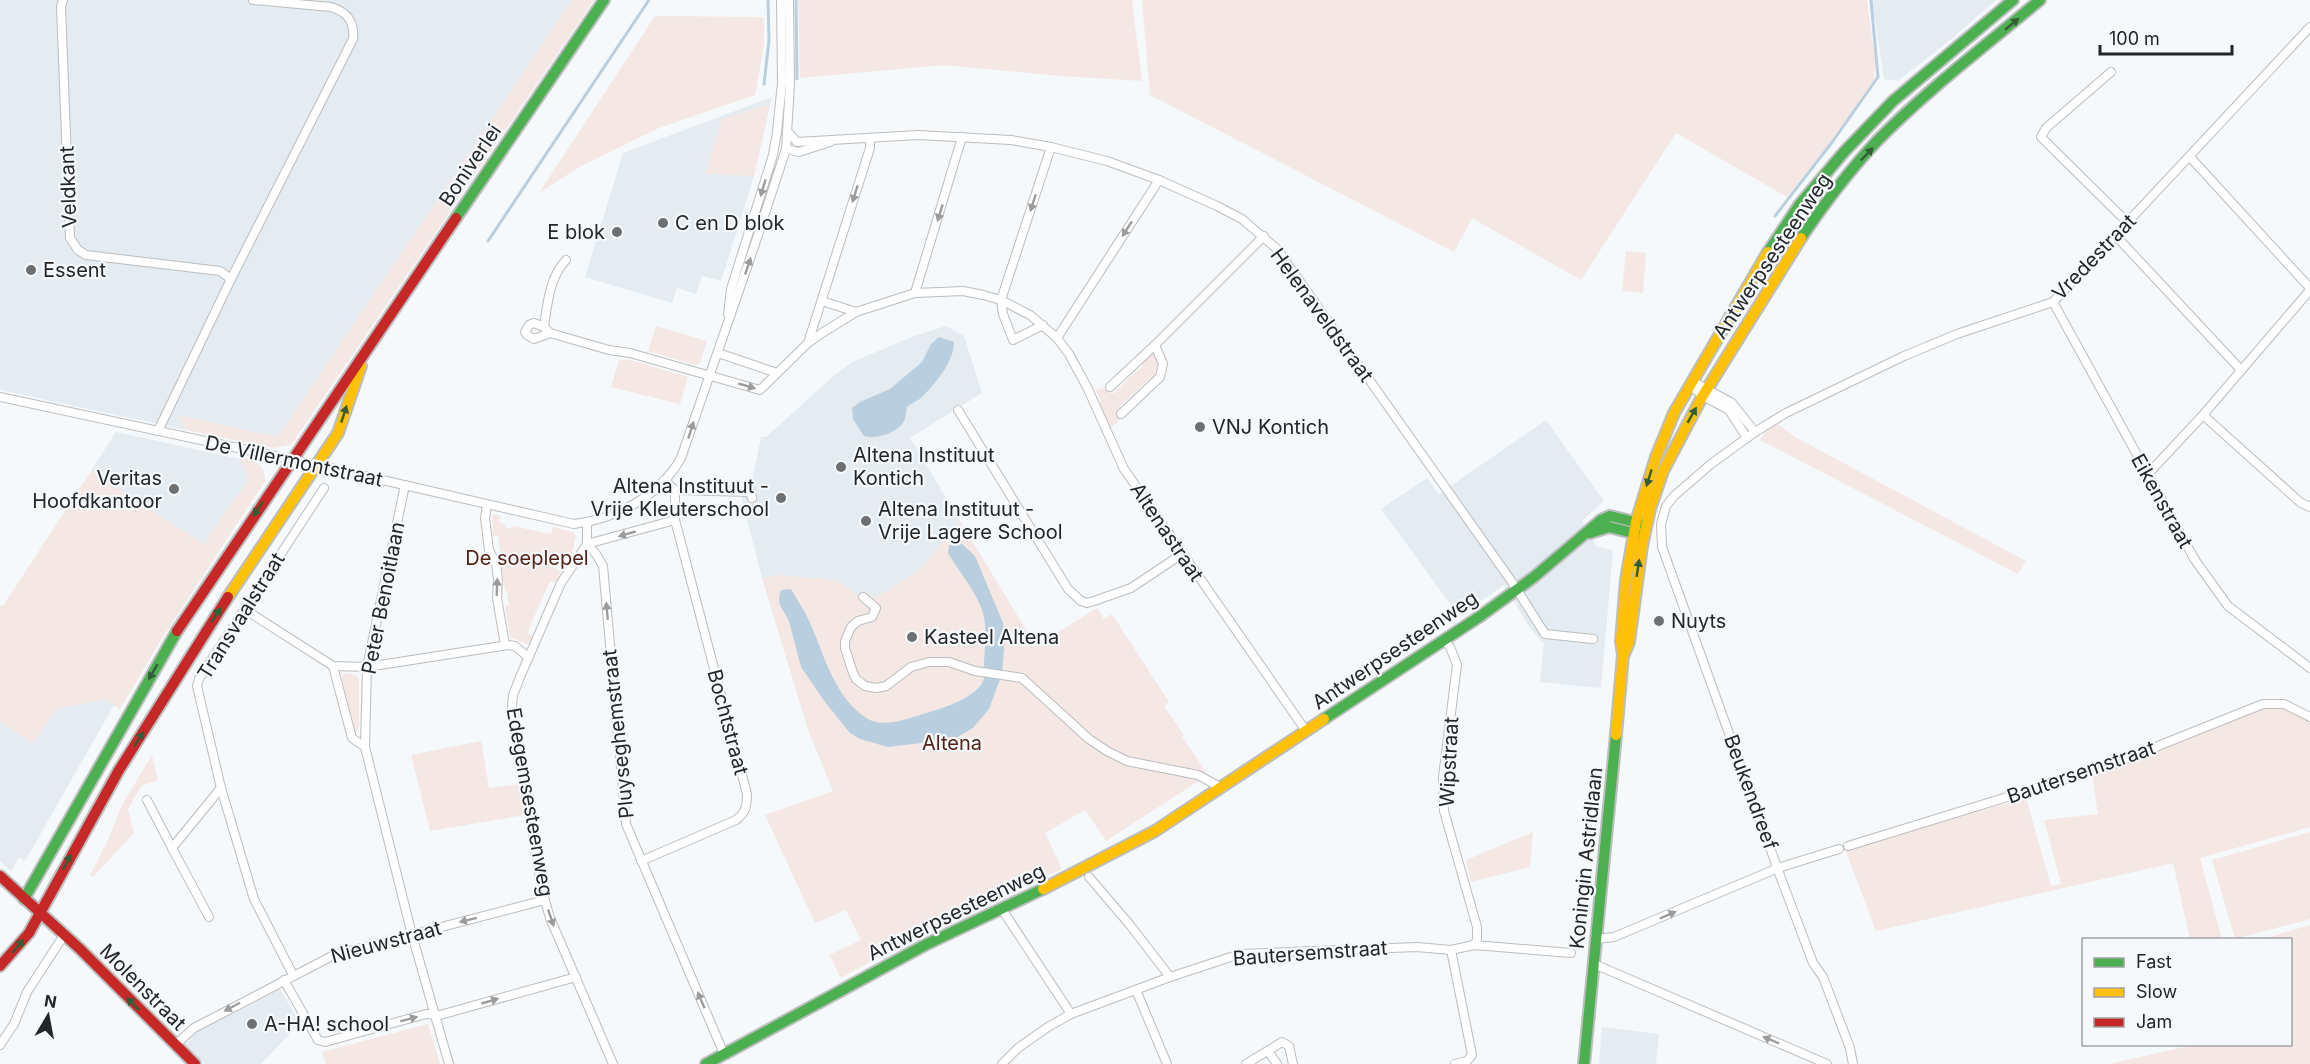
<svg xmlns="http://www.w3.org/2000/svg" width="2310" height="1064" viewBox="0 0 2310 1064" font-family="Inter,sans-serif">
<rect width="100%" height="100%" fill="#f6f9fb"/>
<!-- built -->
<g fill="#e4ecf1">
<path d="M0,0H572L278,438L178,415L186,430L0,390Z"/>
<path d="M1872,0H1996L1950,40L1898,81L1884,79Z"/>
<path d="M772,97L753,180L721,281L702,276L696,294L677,288L672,303L585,277L623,153Z"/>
<path d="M946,326L964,336L982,393L910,438L960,521L919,571L874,598H859L841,582L833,580L778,575L762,578L742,501V497L751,486L761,437H766L837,373L854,361L917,335Z"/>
<path d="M1546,420L1604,501L1582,521L1597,547L1613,550L1601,688L1540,682L1544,644L1530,628L1504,585L1459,616L1381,509L1427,478L1439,494Z"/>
<path d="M116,432L240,459L243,461L250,478L204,544L91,471Z"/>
<path d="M105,699L114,705L25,861L19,857L11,871L0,861V722L33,742L55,709Z"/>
<path d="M279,987L300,1023L261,1064H205L186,1044L202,1026Z"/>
<path d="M1602,1027L1659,1034L1656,1064H1599Z"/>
</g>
<!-- green -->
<g fill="#f4e7e4">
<path d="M572,0H594L291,445L273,448L186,430L178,415L278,437Z"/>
<path d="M798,0H1132L1142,81L1061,76L944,65L800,78Z"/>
<path d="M1142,0H1867L1875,61L1874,80L1832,140L1787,197L1676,133L1581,280L1472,218L1454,252L1150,95Z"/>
<path d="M655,16L764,17V45L755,95L659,128L581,166L539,193Z"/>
<path d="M770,104L754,176L705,174L722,119Z"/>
<path d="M1626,251L1646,253L1643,293L1622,291Z"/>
<path d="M656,326L707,341L700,363L695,365L648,351Z"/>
<path d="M1148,355H1154C1161,363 1161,378 1149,379L1119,407L1118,411L1123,417L1110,429L1100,404L1101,401L1095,390L1106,388L1110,393H1114L1143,365V360Z"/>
<path d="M619,360H631L688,377L680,404L611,387Z"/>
<path d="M1772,420L1797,438L2026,561L2018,574L1760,440Z"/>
<path d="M248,458C260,461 265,469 265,481L161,640L120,709L105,699L56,709L33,743L0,722V606H3L91,471L204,544L249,479L240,459Z"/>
<path d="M492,514L501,516L499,522L505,524V527L512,529L513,526L551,534L553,527L573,532L576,536L571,557L564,555L560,561L556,559L552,566L561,572L556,583L550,581L527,633L533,636L531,642L526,644L510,637L505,606L509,605L507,592L505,591L498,536H493Z"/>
<path d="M960,521L1036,646L1097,608L1104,619L1112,614L1169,702L1164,706L1184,735L1182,736L1208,775L1106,841L1085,810L1045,833L1062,869L939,924L841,978L829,955L861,940L846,910L815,923L765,815L833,791L808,730L762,578L778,575L833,580L840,582L859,597L865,591L875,598L919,571Z"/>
<path d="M348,673L357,676L359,680V727L356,732L342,680L343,674Z"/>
<path d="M2270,706L2283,707L2310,720V827L2200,858L2222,939H2190L2173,863L1876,931L1845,849L2026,798L2051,886L2061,884L2044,820L2098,814L2092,775Z"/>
<path d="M481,741L489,788L519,784L524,815L430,831L411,755Z"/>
<path d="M152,755L158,781L142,785L128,809L134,833L93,877L90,875L108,840L122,805Z"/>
<path d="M1533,832L1530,867L1471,882L1466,860Z"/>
<path d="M2310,832V919L2235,939L2212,860Z"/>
<path d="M2310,925V1064H2109L2193,1045L2290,1044V940L2262,939Z"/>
<path d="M428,1024L440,1064H326L322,1052Z"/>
</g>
<!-- water -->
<g fill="#b9cede">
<path d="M939,337L954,342C954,361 936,383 923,396C919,401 912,402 907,407C906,412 906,417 904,421C898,433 875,440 864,436L853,419L852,408L860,402L890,389L922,362L931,344Z"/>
<path d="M953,542L961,543L975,556L1003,623L1005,636L1002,674L989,709L973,728L954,739L888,747L860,739L850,733L825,702L801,667L789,621L780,605L779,598L781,590L791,589C798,601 806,613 811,625C825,658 835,697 866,718C882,728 904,720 920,715C939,709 967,702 981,685C986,678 984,671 984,663C985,647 987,628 983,613C977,592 959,572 948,553L949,546Z"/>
</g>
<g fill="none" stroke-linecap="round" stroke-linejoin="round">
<!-- stream -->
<g stroke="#b9cede" stroke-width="3">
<path d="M796,0L797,79"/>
<path d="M764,84L769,40L768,0"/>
<path d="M1775,216L1833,141L1878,77L1871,0"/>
<path d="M488,241L649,0"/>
<path d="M740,275L774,169"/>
</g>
<!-- street casing -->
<g stroke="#bbbdbe" stroke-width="10">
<g id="street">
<path d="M63,0L61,7L70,238L78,250L86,255L220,271L231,279L353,39C355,21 347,12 331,7L253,0"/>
<path d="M2111,72L2046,128L2041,137L2128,223"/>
<path d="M787,131L797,142L918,135L1011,140L1051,147L1107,161L1159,180L1217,206L1242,219L1277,249L1512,582L1545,634L1593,639"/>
<path d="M786,149L799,152L830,142"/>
<path d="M2190,157L2310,288"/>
<path d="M2116,236L2241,370"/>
<path d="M566,260C550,276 547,305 544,327L550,333L609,350L630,353L760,390L808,343L822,333L856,312L915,293L963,291L983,295L1001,300L1030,315L1057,338L1069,354L1087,387L1124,469L1306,731"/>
<path d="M915,293L962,137"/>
<path d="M822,301L856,312"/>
<path d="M2053,302L2195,560L2228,606L2310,668"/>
<path d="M728,314L731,289L773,155L777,132L782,83L781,0"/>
<path d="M1043,325L1013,340L1003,314L1001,300L1051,147"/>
<path d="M544,327L534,323L529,325L525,332L527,335L534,339L550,333"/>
<path d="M1057,338L1159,180"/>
<path d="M808,343L870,148V138"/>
<path d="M718,353L777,373"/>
<path d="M1692,381L1732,403L1755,432"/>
<path d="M1690,385L1703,396L1729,410L1747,438"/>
<path d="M1110,387L1155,345L1264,236"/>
<path d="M0,397L317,465L574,524C616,519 660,496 681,458L754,247L786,149L790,84L789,0"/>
<path d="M958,410L1068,589L1081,601L1087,603L1094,601L1131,588L1182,554"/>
<path d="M1121,414L1160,377L1163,364L1155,345"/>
<path d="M2203,415L2301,503L2310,507"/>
<path d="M158,431L231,279"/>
<path d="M2148,474L2203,415L2310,290"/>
<path d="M664,480L675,490L751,492L752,498"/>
<path d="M405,485L367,667L365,747L412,935L449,1064"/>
<path d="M487,505L485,518L489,550L496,564L498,579L497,598L505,645"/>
<path d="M587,523V544L561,583L520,677L513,695L512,706L542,890L550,918L613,1064"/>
<path d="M587,544L596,554L603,566L626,824L724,1054"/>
<path d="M587,544L675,520V490"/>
<path d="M863,597L876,608L872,617L858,621L851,627L845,641V648L853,673L856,679L865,686L876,688L886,686L911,667L929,662H949L975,671L1022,678L1089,739L1107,751L1127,761L1198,775L1220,787"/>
<path d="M244,609L333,666L367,667L508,645L515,646L528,657"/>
<path d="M1444,640L1450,647L1457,665L1443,777L1444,811L1477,927V940L1474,945"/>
<path d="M333,666L352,738L365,747"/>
<path d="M147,800L172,848"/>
<path d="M1848,846L2108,766L2263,704H2284L2310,717"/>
<path d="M641,861L736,820C746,812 747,806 747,794L675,520"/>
<path d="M1089,877L1130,925L1170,977"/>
<path d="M1005,914L1071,1014"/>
<path d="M209,917L172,848L221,788"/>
<path d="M1596,939L1614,937L1778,868L1839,849"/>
<path d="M1451,950L1472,1055L1467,1061L1455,1064"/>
<path d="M1594,964L1827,1064"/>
<path d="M293,975L254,899L221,788L197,686L199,679L324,488"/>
<path d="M284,980L318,1040L325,1042L426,1014L440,1015L576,977"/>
<path d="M1136,990L1167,1064"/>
<path d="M0,1045L14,1024L27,992L64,935"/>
<path d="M175,1045L194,1028L334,955L545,900"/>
<path d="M1268,1051L1277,1064"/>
<path d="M1002,1064L1018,1048L1048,1027L1071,1014L1170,977L1240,954L1417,947L1451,950L1474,945L1571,953"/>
<path d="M1246,1064L1282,1042L1289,1046L1293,1064"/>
<path d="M1853,1064L1850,1048L1823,977L1813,963L1782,881L1662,547L1661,524L1666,506L1674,496L1711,464L1755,432L1786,413L1904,356L1957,334L2053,302L2310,27"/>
</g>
</g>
<!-- fast casing -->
<g stroke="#bbbdbe" stroke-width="14">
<g id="fast">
<path d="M456,218L604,0"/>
<path d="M1801,238C1824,204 1849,171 1877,141C1927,90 1985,46 2040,0"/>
<path d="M1768,252L1800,204L1844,152L1893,101L2013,0"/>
<path d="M1590,533L1609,527L1641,535"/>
<path d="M1324,719L1479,617L1534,577L1601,520L1610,516L1643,524"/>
<path d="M24,899L177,631"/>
<path d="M706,1064L925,945L1043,889"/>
<path d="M1584,1064L1616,735"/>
</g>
</g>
<!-- slow casing -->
<g stroke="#bbbdbe" stroke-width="14">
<g id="slow">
<path d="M228,597L338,433L361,366"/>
<path d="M1624,654L1629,642L1642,546L1650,509L1663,471L1702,397L1801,238"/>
<path d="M1616,735L1623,655L1621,641L1626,580L1636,522L1656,457L1674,413L1768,252"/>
<path d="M1043,889L1155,831L1324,719"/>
</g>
</g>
<!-- jam casing -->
<g stroke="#bbbdbe" stroke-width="14">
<g id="jam">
<path d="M177,631L456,218"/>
<path d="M0,876L80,949L195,1064"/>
<path d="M0,966L29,933L119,770L228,597"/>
</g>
</g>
<!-- street -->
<use href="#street" stroke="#fefefe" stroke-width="8"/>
<!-- fast -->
<use href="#fast" stroke="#4caf50" stroke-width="10"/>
<!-- slow -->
<use href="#slow" stroke="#ffc107" stroke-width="10"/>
<!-- jam -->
<use href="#jam" stroke="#c62828" stroke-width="10"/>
</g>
<!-- one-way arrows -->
<defs><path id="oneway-solid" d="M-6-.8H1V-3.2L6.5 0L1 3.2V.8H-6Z" transform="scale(1.5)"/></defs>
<g fill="#345c37">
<use href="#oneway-solid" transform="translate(2012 24) rotate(-40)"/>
<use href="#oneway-solid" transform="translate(1867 154) rotate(-46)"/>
<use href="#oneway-solid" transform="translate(344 414) rotate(-72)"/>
<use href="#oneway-solid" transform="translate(1692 415) rotate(-60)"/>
<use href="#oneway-solid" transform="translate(1649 478) rotate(107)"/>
<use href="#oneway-solid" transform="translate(258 509) rotate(123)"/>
<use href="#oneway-solid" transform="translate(1638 568) rotate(-81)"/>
<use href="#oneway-solid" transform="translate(216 615) rotate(-58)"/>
<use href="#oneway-solid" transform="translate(153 672) rotate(120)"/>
<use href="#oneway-solid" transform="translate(139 739) rotate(-58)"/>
<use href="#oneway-solid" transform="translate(67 862) rotate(-62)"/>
<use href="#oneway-solid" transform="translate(18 946) rotate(-50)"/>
<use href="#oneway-solid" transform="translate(133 1004) rotate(-135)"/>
</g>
<g fill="#9c9c9d">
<use href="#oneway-solid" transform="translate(763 188) rotate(107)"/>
<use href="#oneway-solid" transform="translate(855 194) rotate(107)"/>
<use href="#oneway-solid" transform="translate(1033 203) rotate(108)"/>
<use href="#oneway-solid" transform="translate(940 213) rotate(107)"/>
<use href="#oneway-solid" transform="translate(1127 229) rotate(123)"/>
<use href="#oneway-solid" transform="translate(748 266) rotate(-71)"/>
<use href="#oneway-solid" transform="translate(747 386) rotate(16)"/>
<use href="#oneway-solid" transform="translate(691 430) rotate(-72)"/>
<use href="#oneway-solid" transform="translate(627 534) rotate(164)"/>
<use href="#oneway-solid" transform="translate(497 587) rotate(-88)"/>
<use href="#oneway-solid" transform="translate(607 611) rotate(-95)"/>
<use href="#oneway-solid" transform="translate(1668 915) rotate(-23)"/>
<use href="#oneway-solid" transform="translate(551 918) rotate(71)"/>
<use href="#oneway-solid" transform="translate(468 920) rotate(166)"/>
<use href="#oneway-solid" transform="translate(701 1000) rotate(-113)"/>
<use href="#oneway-solid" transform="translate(490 1001) rotate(-16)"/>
<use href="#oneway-solid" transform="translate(232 1007) rotate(152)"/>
<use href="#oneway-solid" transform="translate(409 1019) rotate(-15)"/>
<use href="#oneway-solid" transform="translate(1771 1040) rotate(-157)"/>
</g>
<!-- markers -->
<g fill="#6e6f71" stroke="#f5f9fc" stroke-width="2">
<circle cx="663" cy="223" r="6"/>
<circle cx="617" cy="232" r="6"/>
<circle cx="31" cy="270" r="6"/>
<circle cx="1200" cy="427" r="6"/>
<circle cx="841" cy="467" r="6"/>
<circle cx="174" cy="489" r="6"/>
<circle cx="781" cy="498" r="6"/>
<circle cx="866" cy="521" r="6"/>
<circle cx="1659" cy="621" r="6"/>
<circle cx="912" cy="637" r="6"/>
<circle cx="252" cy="1024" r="6"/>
</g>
<g text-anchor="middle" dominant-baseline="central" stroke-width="4.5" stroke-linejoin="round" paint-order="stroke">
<!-- street labels -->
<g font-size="20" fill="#242526" stroke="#f5f9fc">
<text transform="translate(470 165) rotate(-56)">Boniverlei</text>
<text transform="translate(68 187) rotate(-92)">Veldkant</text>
<text transform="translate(1772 256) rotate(-56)">Antwerpsesteenweg</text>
<text transform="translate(2094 257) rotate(-46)">Vredestraat</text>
<text transform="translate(1322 315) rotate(54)">Helenaveldstraat</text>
<text transform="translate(294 461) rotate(12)">De Villermontstraat</text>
<text transform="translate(2162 501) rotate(61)">Eikenstraat</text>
<text transform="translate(1167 532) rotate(56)">Altenastraat</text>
<text transform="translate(383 598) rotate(-79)">Peter Benoitlaan</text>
<text transform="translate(241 616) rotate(-58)">Transvaalstraat</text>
<text transform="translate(1395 650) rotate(-34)">Antwerpsesteenweg</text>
<text transform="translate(728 722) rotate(75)">Bochtstraat</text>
<text transform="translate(618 734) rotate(-96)">Pluyseghemstraat</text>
<text transform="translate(1449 762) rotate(-87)">Wipstraat</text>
<text transform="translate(2081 772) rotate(-19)">Bautersemstraat</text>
<text transform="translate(1751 792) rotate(70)">Beukendreef</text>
<text transform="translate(530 802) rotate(80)">Edegemsesteenweg</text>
<text transform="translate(1586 858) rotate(-84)">Koningin Astridlaan</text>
<text transform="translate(956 912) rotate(-26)">Antwerpsesteenweg</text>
<text transform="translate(386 942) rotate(-15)">Nieuwstraat</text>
<text transform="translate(1310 953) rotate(-4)">Bautersemstraat</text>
<text transform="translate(143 987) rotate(45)">Molenstraat</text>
</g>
<!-- poi labels -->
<g font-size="20" fill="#242526" stroke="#f5f9fc" text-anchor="start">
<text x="675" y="223">C en D blok</text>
<text x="605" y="232" text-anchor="end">E blok</text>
<text x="43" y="270">Essent</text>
<text x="1212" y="427">VNJ Kontich</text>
<text x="853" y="455">Altena Instituut<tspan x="853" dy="23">Kontich</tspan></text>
<text x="162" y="478" text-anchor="end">Veritas<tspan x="162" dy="23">Hoofdkantoor</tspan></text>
<text x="769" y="486" text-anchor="end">Altena Instituut -<tspan x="769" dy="23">Vrije Kleuterschool</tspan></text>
<text x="878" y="509">Altena Instituut -<tspan x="878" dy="23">Vrije Lagere School</tspan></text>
<text x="1671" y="621">Nuyts</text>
<text x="924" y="637">Kasteel Altena</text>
<text x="264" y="1024">A-HA! school</text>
</g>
<!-- park labels -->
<g font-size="20" fill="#522316" stroke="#f5f9fc">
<text x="527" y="558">De soeplepel</text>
<text x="952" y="743">Altena</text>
</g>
</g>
<!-- legend -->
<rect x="2082" y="938" width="210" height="108" fill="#f5f9fc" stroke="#a1a4a6" stroke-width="1.5"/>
<rect x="2094" y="958" width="30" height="9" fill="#4caf50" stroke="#a1a4a6" stroke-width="1.5"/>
<text x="2136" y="968" font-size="18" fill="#242526">Fast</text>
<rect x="2094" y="988" width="30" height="9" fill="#ffc107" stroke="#a1a4a6" stroke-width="1.5"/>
<text x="2136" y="998" font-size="18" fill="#242526">Slow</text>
<rect x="2094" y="1018" width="30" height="9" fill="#c62828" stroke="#a1a4a6" stroke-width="1.5"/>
<text x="2136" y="1028" font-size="18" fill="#242526">Jam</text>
<!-- north arrow -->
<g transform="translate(48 1016) rotate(10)" stroke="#f5f9fc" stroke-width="4.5" paint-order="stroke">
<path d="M0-4.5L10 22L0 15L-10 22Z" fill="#242526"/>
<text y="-9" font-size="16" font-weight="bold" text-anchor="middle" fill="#242526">N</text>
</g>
<!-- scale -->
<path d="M2100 45v9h132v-9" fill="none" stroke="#242526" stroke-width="3"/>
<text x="2109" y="45" font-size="18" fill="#242526" stroke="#f5f9fc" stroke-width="4.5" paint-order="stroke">100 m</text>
</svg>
